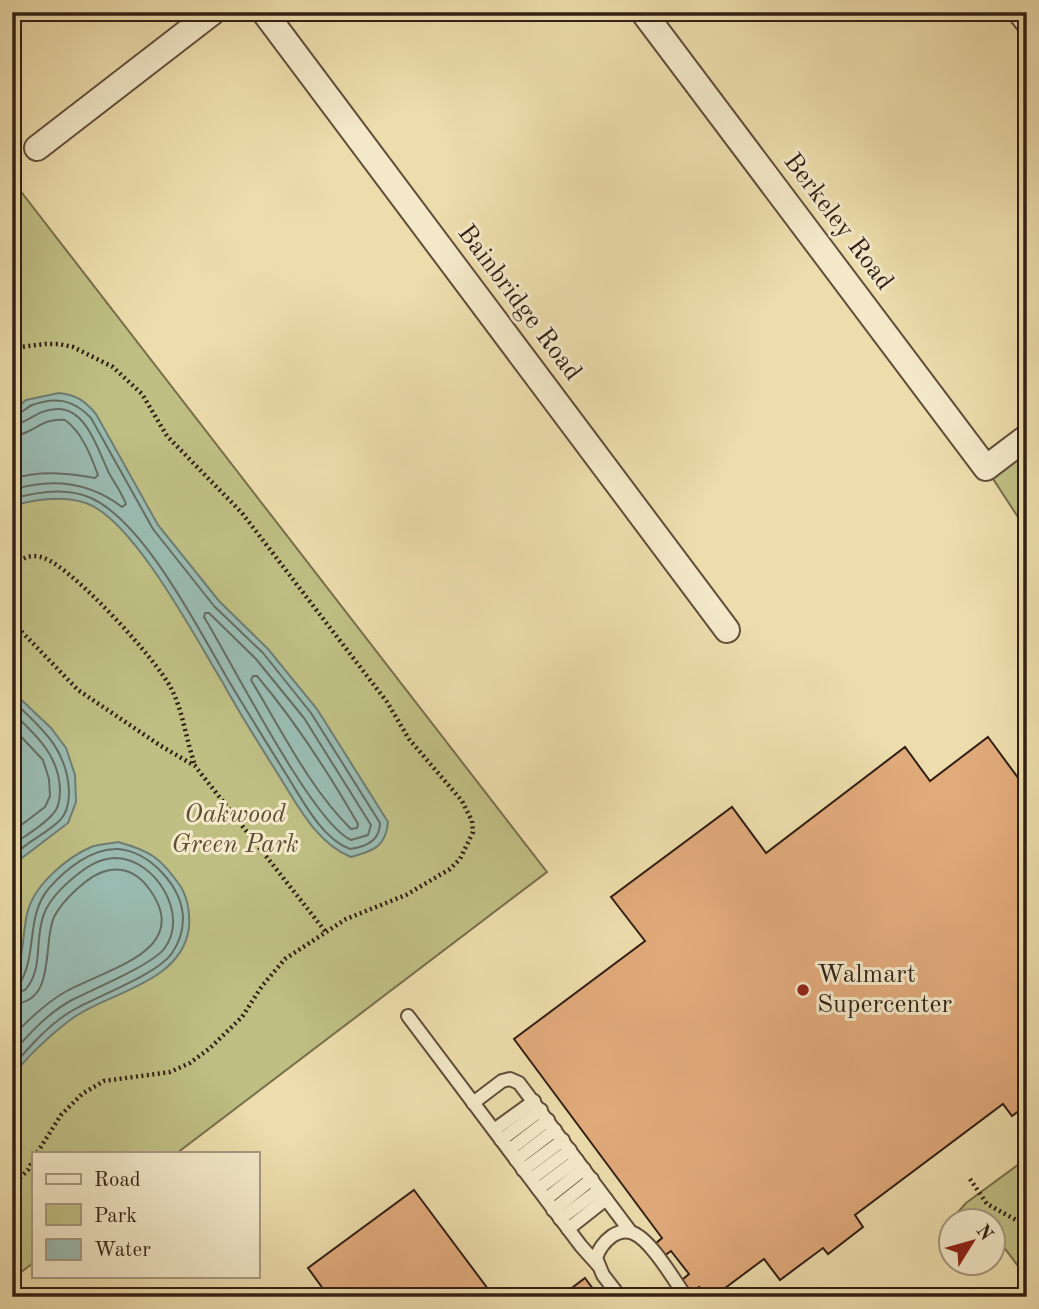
<svg xmlns="http://www.w3.org/2000/svg" width="1039" height="1309" viewBox="0 0 1039 1309" font-family="'Old Standard TT',serif">
<rect width="100%" height="100%" fill="#edddac"/>
<filter id="stains"><feTurbulence type="fractalNoise" baseFrequency=".00286" numOctaves="4"/><feColorMatrix values="0 0 0 0 .2 0 0 0 0 .09 0 0 0 0 .02 0 0 0 .5 -.17"/></filter>
<radialGradient id="worn" r=".72"><stop offset=".6" stop-color="#630" stop-opacity="0"/><stop offset="1" stop-color="#630" stop-opacity=".3"/></radialGradient>
<!-- green -->
<g fill="#bfbf84" stroke="#786f4c" stroke-width="2">
<path d="M12,180L547,872L177,1153H33V1263L12,1279Z"/>
<path d="M1027,437V531L986,468Z"/>
<path d="M1027,1163V1180L1019,1181L1027,1192V1278L994,1234L993,1222L984,1221L979,1215L967,1221H961L958,1212L966,1203L1019,1164Z"/>
</g>
<!-- water -->
<g fill="#9abbb1" stroke="#707d73" stroke-width="2">
<path d="M59,393C77,395 85,401 96,414L158,525L219,601L268,649L317,709L388,822C386,847 373,851 351,857C318,844 299,808 281,779C261,747 241,716 223,683C196,639 134,520 86,503C61,495 36,499 12,506V412L26,400Z"/>
<path d="M12,691L51,728L66,748L75,775L76,802L68,823L22,858L12,872Z"/>
<path d="M118,842C151,851 161,858 181,887C188,899 190,915 189,928C181,982 114,991 76,1016C62,1025 19,1062 15,1076C13,1079 14,1083 12,1086V983C24,962 22,937 27,914C33,886 66,858 91,847C99,844 109,844 118,842Z"/>
</g>
<g fill="none" stroke-linecap="round" stroke-linejoin="round">
<!-- shore -->
<g stroke="#666d63" stroke-width="2">
<path d="M12,416C21,415 24,409 32,405C56,396 74,400 91,418L153,529L214,606L263,653L311,713L380,823C380,841 366,847 350,849C321,838 302,799 286,774C266,742 246,710 227,678C198,628 144,522 91,498C67,487 36,492 12,499"/>
<path d="M12,425C28,424 36,409 58,409C88,409 99,454 110,475C116,485 122,494 126,504L122,507C89,482 51,478 12,490"/>
<path d="M12,436C33,435 41,417 65,420C82,432 91,456 98,475L95,478C67,473 40,470 12,479"/>
<path d="M205,613H209L256,659L304,718L371,825L368,835L351,840C313,824 230,659 204,617Z"/>
<path d="M253,676H257C296,722 328,772 358,824L357,828L351,829C310,789 281,729 251,680Z"/>
<path d="M12,700C41,728 67,748 69,791C69,801 67,814 59,821C45,835 23,843 12,859"/>
<path d="M12,712C36,735 59,755 60,790C60,799 59,809 52,815C41,827 25,836 12,845"/>
<path d="M12,727L43,760L49,779L50,796L45,807L12,832"/>
<path d="M12,985L20,983C38,953 25,915 50,887C66,869 92,848 118,849C149,851 182,886 183,918C183,930 179,943 172,953C158,974 98,996 75,1009C51,1022 30,1046 12,1067"/>
<path d="M12,994L25,990C44,970 34,938 44,914C50,898 64,885 78,874C89,865 102,858 116,858C156,859 190,916 164,949C150,966 93,989 72,1000C49,1012 29,1034 12,1053"/>
<path d="M12,1004C57,1003 42,944 54,917C60,905 68,897 78,888C87,880 97,872 110,870C125,868 138,875 147,886C197,950 108,968 65,992C46,1003 27,1021 12,1037"/>
</g>
</g>
<!-- building -->
<g fill="#e1aa7b" stroke="#321f15" stroke-width="2">
<path d="M988,737L1027,790V1105L1012,1116L1003,1104L855,1215L863,1227L828,1254L823,1248L780,1280L764,1259L713,1297H706L699,1287L692,1293L682,1280L689,1274L671,1251L664,1256L655,1244L662,1238L514,1039L645,941L611,897L732,807L766,853L905,747L930,781Z"/>
<path d="M414,1190L494,1297H329L308,1268Z"/>
<path d="M585,1278L599,1297H560Z"/>
</g>
<g fill="none" stroke-linecap="round" stroke-linejoin="round">
<!-- lane casing -->
<g stroke="#614e3b" stroke-width="16">
<g id="lane">
<path d="M408,1016L581,1246L598,1265"/>
<path d="M473,1103L502,1081L510,1079L519,1083L630,1231"/>
<path d="M494,1130L534,1101"/>
<path d="M501,1140L541,1110"/>
<path d="M509,1150L548,1120"/>
<path d="M516,1160L555,1130"/>
<path d="M523,1170L563,1140"/>
<path d="M531,1179L570,1150"/>
<path d="M538,1189L577,1160"/>
<path d="M546,1199L584,1169"/>
<path d="M553,1210L592,1179"/>
<path d="M560,1219L599,1190"/>
<path d="M568,1229L606,1199"/>
<path d="M620,1297L603,1275L596,1258C599,1248 604,1242 612,1236C618,1232 626,1230 633,1233C651,1240 674,1280 686,1297"/>
</g>
</g>
<!-- street casing -->
<g stroke="#614e3b" stroke-width="28">
<g id="street">
<path d="M264,12L727,630"/>
<path d="M643,12L986,468L1027,437"/>
<path d="M1020,12L1027,21"/>
<path d="M37,148L213,12"/>
</g>
</g>
<!-- path -->
<g stroke="#321f15" stroke-width="4.5" stroke-dasharray="2 3.5" stroke-linecap="butt">
<path d="M12,348L45,344H59L73,347L113,367L142,394L167,436L242,513L387,702L409,739L462,801L472,821L473,832L460,859L450,869L406,895L346,919L285,959L262,986L242,1017L210,1048L190,1063L170,1072L104,1081L82,1094L61,1115L37,1153"/>
<path d="M12,570C20,558 30,553 44,558C74,569 156,659 171,688C183,711 186,740 195,765"/>
<path d="M12,618L22,632L78,690L161,746L195,766L325,931"/>
<path d="M970,1179L987,1204L1027,1226"/>
<path d="M12,1186L28,1170L33,1160"/>
</g>
<!-- lane -->
<use href="#lane" stroke="#f3e9c9" stroke-width="12"/>
<!-- street -->
<use href="#street" stroke="#f3e9c9" stroke-width="24"/>
</g>
<!-- markers -->
<circle fill="#8f2418" stroke="#f3e9c9" stroke-width="2.5" cx="803" cy="990" r="7"/>
<g text-anchor="middle" dominant-baseline="central" stroke-width="6" stroke-linejoin="round" paint-order="stroke">
<!-- street labels -->
<g font-size="26" fill="#321f15" stroke="#f3e9c9">
<text transform="translate(838 222) rotate(53)">Berkeley Road</text>
<text transform="translate(519 303) rotate(53)">Bainbridge Road</text>
</g>
<!-- park labels -->
<g font-size="26" font-style="italic" fill="#5c4f36" stroke="#f3e9c9">
<text x="235" y="815">Oakwood<tspan x="235" dy="30">Green Park</tspan></text>
</g>
<!-- poi labels -->
<g font-size="26" fill="#321f15" stroke="#f3e9c9" text-anchor="start">
<text x="817" y="975">Walmart<tspan x="817" dy="30">Supercenter</tspan></text>
</g>
</g>
<!-- margin -->
<rect width="1039" height="1309" fill="none" stroke="#edddac" stroke-width="42"/>
<rect x="14" y="14" width="1011" height="1281" fill="none" stroke="#321f15" stroke-width="3.5"/>
<rect x="21" y="21" width="997" height="1267" fill="none" stroke="#321f15" stroke-width="2"/>
<!-- legend -->
<rect x="32" y="1152" width="228" height="126" fill="#f3e9c9" stroke="#a69881" stroke-width="2"/>
<rect x="46" y="1174" width="35" height="10" fill="#f3e9c9" stroke="#a69881" stroke-width="2"/>
<text x="94" y="1186" font-size="21" fill="#321f15">Road</text>
<rect x="46" y="1204" width="35" height="21" fill="#bfbf84" stroke="#a69881" stroke-width="2"/>
<text x="94" y="1222" font-size="21" fill="#321f15">Park</text>
<rect x="46" y="1239" width="35" height="21" fill="#9abbb1" stroke="#a69881" stroke-width="2"/>
<text x="94" y="1256" font-size="21" fill="#321f15">Water</text>
<!-- north arrow -->
<g transform="translate(972 1242) rotate(53)"><circle r="33" fill="#f3e9c9" stroke="#a69881" stroke-width="2"/>
<path d="M0-5L12 26L0 18L-12 26Z" fill="#8f2418"/>
<text y="-10" font-size="19" font-weight="bold" text-anchor="middle" fill="#321f15">N</text>
</g>
<rect width="100%" height="100%" filter="url(#stains)"/>
<rect width="100%" height="100%" fill="url(#worn)"/>
</svg>
